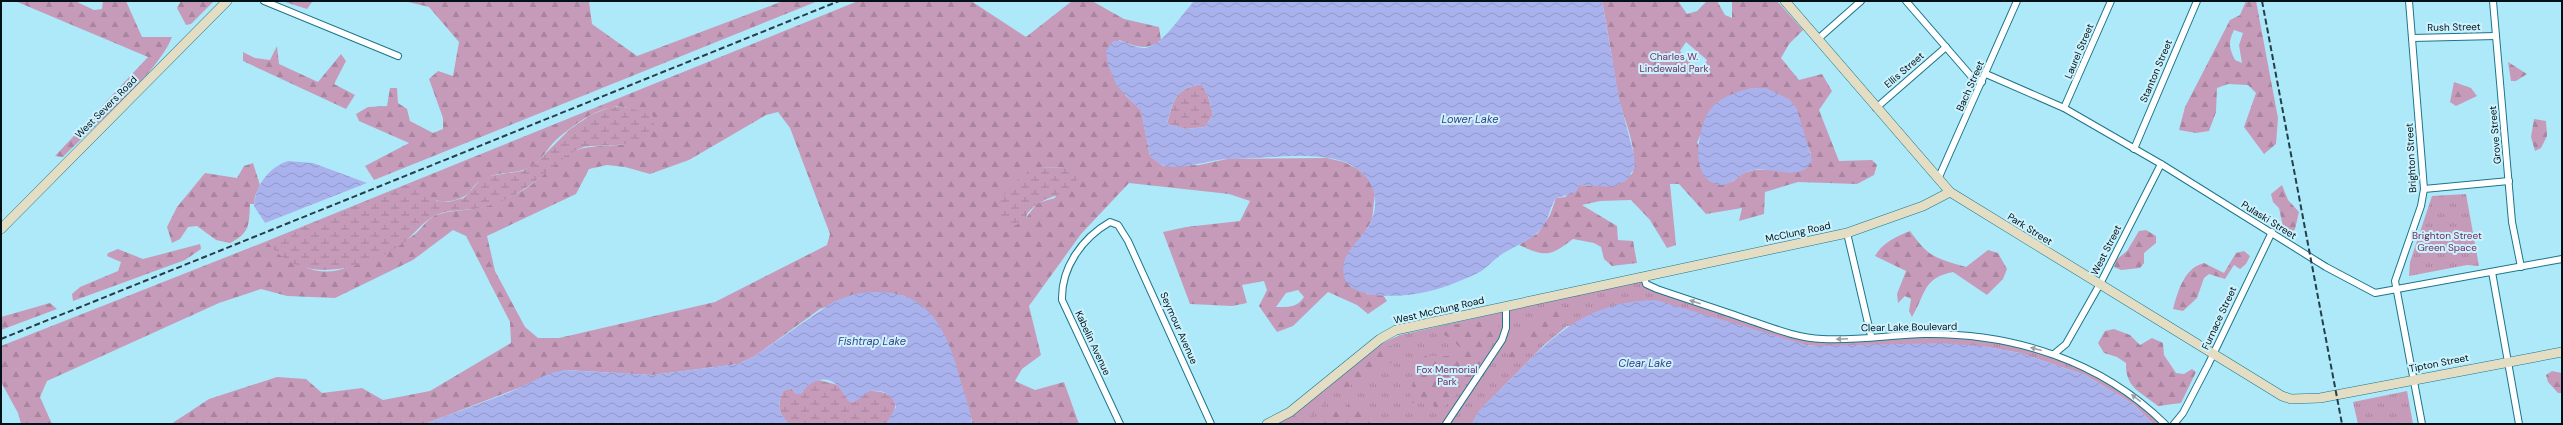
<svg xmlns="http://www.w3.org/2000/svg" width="2563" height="425" viewBox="0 0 2563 425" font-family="'DM Sans',sans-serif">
<defs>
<pattern id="grass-tufts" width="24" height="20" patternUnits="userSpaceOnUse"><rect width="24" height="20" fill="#c69bb9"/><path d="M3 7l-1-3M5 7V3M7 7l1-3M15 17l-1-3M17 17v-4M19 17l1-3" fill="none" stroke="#a8849e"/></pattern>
<pattern id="forest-firs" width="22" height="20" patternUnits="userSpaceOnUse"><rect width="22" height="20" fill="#c69bb9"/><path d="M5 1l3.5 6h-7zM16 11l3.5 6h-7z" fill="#a8849e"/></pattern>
<pattern id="wetland-marsh" width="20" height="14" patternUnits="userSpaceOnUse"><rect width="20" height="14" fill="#c69bb9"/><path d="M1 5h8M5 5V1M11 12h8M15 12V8" fill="none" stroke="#a8849e"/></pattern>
<pattern id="water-waves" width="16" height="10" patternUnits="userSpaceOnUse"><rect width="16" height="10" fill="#aab2ed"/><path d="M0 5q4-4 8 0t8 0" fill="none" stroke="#9098ca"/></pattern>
</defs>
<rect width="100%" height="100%" fill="#aee9fa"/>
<!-- grass -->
<g fill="url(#grass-tufts)">
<path d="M2466,194L2479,266L2467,265L2409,276L2410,262L2432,196Z"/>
<path d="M1641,281L1647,287L1808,340L1936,336L1964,337L2010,345L2068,361L2125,391L2161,424H2153L2133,404L2085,375L2020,353L1981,346L1829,347L1567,326L1544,345L1497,393L1472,424H1277L1383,343L1400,335Z"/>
<path d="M2407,391L2413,424H2358L2353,402Z"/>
</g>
<!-- forest -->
<g fill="url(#forest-firs)" fill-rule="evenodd">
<path d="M15,1H75L94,10L102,9L103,1H126L142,37H172C159,72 92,128 63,157L55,156L148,57Z"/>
<path d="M181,1H214L191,24L186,25L177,8Z"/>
<path d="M282,1H312V2L307,9Z"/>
<path d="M404,1H589L592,24L637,56L783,1H818L374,180L365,166L409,143L359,121L356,114L368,107L387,106L390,88H397L398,103L407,109L410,121L433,133L443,129V118L429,79L438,71L453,76L459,42L429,7Z"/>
<path d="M858,1H971L1026,37L1072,1H1092L1124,19L1159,27L1161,40C1146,52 1136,46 1119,40L1125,95L1141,110L1150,156L1163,166L1199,165L1227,159L1327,158L1344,162L1358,169L1368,178L1375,192L1372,220L1366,230V294L1383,295L1387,301L1368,314L1357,305L1328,292L1293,326L1277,332L1259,306L1267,290L1264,281L1242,285L1247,303L1232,306L1190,304L1163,232L1186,227L1240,221L1250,201L1229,194L1129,183L1081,234L1029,306L1041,355L1022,369L1015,381L1035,390L1064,382L1079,424H972V420L905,296L871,292L820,309L755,356L738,364L653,375L565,370L425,424H171L209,399L277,377L306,379L322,393L362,388L383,400L430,391L511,343L510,322L466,236L453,230L413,260L335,298L287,296L261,289L219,303L47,381L40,397L52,424H21L18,413L1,382V346L267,241C282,261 317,278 342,269C355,265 367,258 378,253C389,247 401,243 411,237C421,231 425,220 436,215C450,210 464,211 478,208C490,206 506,199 518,193C537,184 550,166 568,154C595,137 647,158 654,121C645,117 634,109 624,107C602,102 567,129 553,143C547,150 542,158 535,164C519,176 500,170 483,179C468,187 474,197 450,201C430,205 424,187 407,184ZM778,112L790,128L830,234L827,245L715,302L559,338H538L525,327L495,271L487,236L576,194L589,169L607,165L625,167L650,174L689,160L766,115ZM1039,167L1066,168L1055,198L1037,203L1026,218ZM1298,290L1304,297C1297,308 1288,307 1276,307L1286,293Z"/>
<path d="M1602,1H1678L1687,14L1697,11L1707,1H1717L1725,15L1732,18V1H1777L1803,30L1789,44L1781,58L1799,80L1822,74L1832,91L1819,110L1839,161L1872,160L1877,165L1874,175L1857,184L1798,182L1765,192L1764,214L1739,221L1742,208L1706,214L1679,184H1670L1676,245L1667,248L1650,220L1631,200L1600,201L1582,205L1617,226L1618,240L1633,241L1637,263L1612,266L1604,259L1601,247L1594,243L1573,239C1549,257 1546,257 1519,245L1538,233L1550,215L1556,198L1565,197L1580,185L1597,186L1632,174C1640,153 1623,117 1618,96C1613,64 1608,33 1602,1ZM1686,42L1707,60L1704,67L1691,64L1680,51ZM1710,111L1802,132L1811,154L1771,170H1754L1743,173L1732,182L1697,143Z"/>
<path d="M2246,1H2256L2278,118L2276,144L2264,154L2244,127L2256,93L2248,85L2228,84L2217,88L2216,112L2209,131L2196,133L2179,130L2185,107L2230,20L2240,15ZM2234,30L2243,33L2239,45L2242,63L2235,60C2229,48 2228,42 2234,30Z"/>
<path d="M277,46L279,64L318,82L341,54L346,61L334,84L355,95L346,109L243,61V52L255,58L270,60Z"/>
<path d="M2508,62L2527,74L2516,81H2511Z"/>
<path d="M2454,82L2471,88L2477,96L2456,106L2450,102Z"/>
<path d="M2534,119L2546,121L2547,136L2541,148L2535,151L2531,137Z"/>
<path d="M253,163L260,185L255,196L254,204H250C249,225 250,233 230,243L216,240L197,226L188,227L180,239L172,243L167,227L177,207L205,173L237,178L244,166Z"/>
<path d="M2282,185L2288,200L2299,212L2295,229L2291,233L2284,231L2279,208L2273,202L2271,194Z"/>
<path d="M2146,230L2156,236V243L2144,253V263L2140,268L2121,270L2114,267L2117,259L2127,251L2139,231Z"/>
<path d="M1910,231C1929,258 1936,258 1966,267L1988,250L1998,253L2007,269L2003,279L1987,295L1953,272C1923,278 1926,293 1912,317L1909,311L1911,299L1905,296L1898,303L1897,294L1906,271L1875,256C1882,243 1897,236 1910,231Z"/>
<path d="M200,244L201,249L185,260L73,301L72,294L80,287L118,271L121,262L107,256L108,253L118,249L143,259Z"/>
<path d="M2244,251L2250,256L2246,264L2240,269L2234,265L2225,279L2209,274L2204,278L2197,298L2183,311L2173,309C2178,291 2184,268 2204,263L2224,273L2236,253Z"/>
<path d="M50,303L57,309L1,330V317Z"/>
<path d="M1568,306L1571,311V319L1549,333L1519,357H1509L1507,348L1509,342C1533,330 1534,307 1568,306Z"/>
<path d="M1494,319L1499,326C1488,359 1466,386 1441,410L1434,409L1433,402L1411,403C1411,386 1414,370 1424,356H1448L1461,349L1452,339L1436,331L1437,327Z"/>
<path d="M2114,329L2130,335L2140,345L2152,338L2163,343L2164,355L2176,373L2184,374L2192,369L2196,372L2181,403L2158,406C2141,392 2125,388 2126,363L2117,357L2104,353L2098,343L2105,331Z"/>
<path d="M1391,346L1400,352L1392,362L1377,372L1345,388L1337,387C1348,369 1370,351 1391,346Z"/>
<path d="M2552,371L2562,373V393H2558L2548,382L2546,375Z"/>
<path d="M1326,393L1331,397L1301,424H1282Z"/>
<path d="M1360,398L1367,410L1383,424H1319L1335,412L1346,409L1351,401Z"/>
</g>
<!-- wetland -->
<g fill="url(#wetland-marsh)">
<path d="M1202,84L1208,96L1213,115L1205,127L1186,129L1167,124C1174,100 1174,89 1202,84Z"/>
<path d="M610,107H624L652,114C667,153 603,143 584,147C575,150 567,155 560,161C536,182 512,201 480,208C465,211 450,209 436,215C421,222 412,238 399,246C359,271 298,286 267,241L407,184L414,185L437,201L448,202L464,198L483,177L522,171L535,164L570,129L591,115Z"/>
<path d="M1039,167L1066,168L1075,172L1078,178C1068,196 1051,195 1037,204C1025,212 1024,225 1009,227L1000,222C991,198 1019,175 1039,167Z"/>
<path d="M819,380L838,385L849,401L854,402L869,391C894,390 904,404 886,424H789C778,413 777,405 783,391L791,388L796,394H801C806,386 809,382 819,380Z"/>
</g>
<!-- water -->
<g fill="url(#water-waves)" fill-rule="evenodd">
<path d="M1194,1H1602L1619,98L1634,155L1635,167L1626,181L1612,187L1580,185L1575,193L1556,198C1548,210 1549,223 1538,232C1527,242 1513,247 1502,254C1493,260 1486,269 1478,273C1461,281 1439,290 1421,293C1402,297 1353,300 1345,279C1336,254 1363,240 1371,221C1383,195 1368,169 1342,161C1309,151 1263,159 1228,159C1213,159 1176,172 1162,165C1158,163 1154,159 1150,156L1141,111L1117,86L1108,65L1106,51L1113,41C1124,39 1132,47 1143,48C1159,50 1183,13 1194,1ZM1201,84L1208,96L1213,115L1205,127L1186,129L1167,124C1173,100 1175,89 1201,84Z"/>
<path d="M1751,88H1766L1789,99L1797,109L1812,160C1802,183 1774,167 1754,170C1740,171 1731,189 1716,184C1689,176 1698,129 1709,111C1719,97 1736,92 1751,88Z"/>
<path d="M288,161L313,163L367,183L265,223L254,206C255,186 269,167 288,161Z"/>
<path d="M871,292C882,292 894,292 904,296C939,308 952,348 960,379C964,394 971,409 972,424H886L896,407C892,393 883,390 870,391L854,402L849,401C845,397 842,390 838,386C825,373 808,382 801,394H796L791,388L783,391C777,405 778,413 789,424H425L508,393L550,373L565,370L653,375L738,364L755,356L833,302L854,294Z"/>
<path d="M1656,300L1810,346L1940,343L1981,346L2020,353L2085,375L2133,404L2153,424H1472C1477,409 1496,394 1507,383C1552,336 1587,301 1656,300Z"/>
</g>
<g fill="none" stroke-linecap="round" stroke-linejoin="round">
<!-- street casing -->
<g stroke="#1c758a" stroke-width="8">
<g id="street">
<path d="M264,1L398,56"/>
<path d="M1906,1L1971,76L1982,82"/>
<path d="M2409,1L2424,189L2421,206L2395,281L2422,424"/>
<path d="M2493,1L2512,222L2521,267"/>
<path d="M2412,38L2496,36"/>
<path d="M1818,39L1861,1"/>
<path d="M1986,74L2064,108L2161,164L2326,267L2375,293L2562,259"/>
<path d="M1876,108L1946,47"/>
<path d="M2064,108L2111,1"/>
<path d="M2134,149L2197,1"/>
<path d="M1939,177L2017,1"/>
<path d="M2424,189L2509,181"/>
<path d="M1847,233L1871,336"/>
<path d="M2492,272L2519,424"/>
<path d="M1644,277L1646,284L1657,289C1686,299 1715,308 1743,318C1768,326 1795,338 1822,339C1856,341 1891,335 1925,334C2014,333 2101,361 2165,424"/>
<path d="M2054,354L2066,344L2100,284L2161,164"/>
<path d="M1120,424L1062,300C1061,268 1082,238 1110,222L1118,225L1128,241L1211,424"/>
<path d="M1446,424L1502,340L1506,328V307"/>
<path d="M2174,424L2183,413L2208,365L2272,232"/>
</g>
</g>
<!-- secondary casing -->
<g stroke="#1c758a" stroke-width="10">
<g id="secondary">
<path d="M1785,1L1950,192L2282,396L2291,399L2320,398L2562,352"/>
<path d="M1,229L227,1"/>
<path d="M1267,424L1290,412L1380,339L1396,330L1847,233L1923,206L1950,192"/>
</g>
</g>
<!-- street -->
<use href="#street" stroke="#fff" stroke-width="6"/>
<!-- secondary -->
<use href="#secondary" stroke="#e2ddc3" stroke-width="9"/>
<!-- rail -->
<g stroke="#243f47" stroke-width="2" stroke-dasharray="6 3" stroke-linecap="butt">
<path d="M2262,1L2342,424"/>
<path d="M1,339L839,1"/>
</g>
</g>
<!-- one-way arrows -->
<defs><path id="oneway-solid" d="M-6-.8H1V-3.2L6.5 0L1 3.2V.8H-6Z"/></defs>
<g fill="#99a0a3">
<use href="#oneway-solid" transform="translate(1695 302) rotate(-162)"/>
<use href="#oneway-solid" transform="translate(1842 339) rotate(177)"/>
<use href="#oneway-solid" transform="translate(2036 349) rotate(-165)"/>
<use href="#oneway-solid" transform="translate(2136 398) rotate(-143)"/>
</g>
<g text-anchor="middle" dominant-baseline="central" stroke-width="4" stroke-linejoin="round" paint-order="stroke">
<!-- street labels -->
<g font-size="10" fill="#001218" stroke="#ccf2fe">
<text transform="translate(2454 27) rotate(-1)">Rush Street</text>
<text transform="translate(2079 51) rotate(-67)">Laurel Street</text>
<text transform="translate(1904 70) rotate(-41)">Ellis Street</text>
<text transform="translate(2156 71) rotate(-67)">Stanton Street</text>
<text transform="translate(1970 86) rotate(-66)">Bach Street</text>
<text transform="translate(106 107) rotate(-45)">West Severs Road</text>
<text transform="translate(2495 135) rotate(-95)">Grove Street</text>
<text transform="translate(2411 158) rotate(-93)">Brighton Street</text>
<text transform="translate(2269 220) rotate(32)">Pulaski Street</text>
<text transform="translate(2030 229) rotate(32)">Park Street</text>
<text transform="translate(1798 232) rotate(-12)">McClung Road</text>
<text transform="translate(2106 250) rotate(-63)">West Street</text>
<text transform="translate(1439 310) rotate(-13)">West McClung Road</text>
<text transform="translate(2219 318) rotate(-65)">Furnace Street</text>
<text transform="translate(1909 327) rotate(-1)">Clear Lake Boulevard</text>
<text transform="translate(1179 328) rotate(66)">Seymour Avenue</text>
<text transform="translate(1093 343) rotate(65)">Kabelin Avenue</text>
<text transform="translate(2439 363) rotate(-11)">Tipton Street</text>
</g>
<!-- park labels -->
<g font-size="10" fill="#712e60" stroke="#ccf2fe">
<text x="1674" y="56">Charles W.<tspan x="1674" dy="12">Lindewald Park</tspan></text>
<text x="2447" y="235">Brighton Street<tspan x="2447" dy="12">Green Space</tspan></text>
<text x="1447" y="369">Fox Memorial<tspan x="1447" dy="12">Park</tspan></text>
</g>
<!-- water labels -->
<g font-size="11" font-style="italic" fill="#3b3e83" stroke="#ccf2fe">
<text x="1470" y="119">Lower Lake</text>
<text x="872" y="341">Fishtrap Lake</text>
<text x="1645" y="363">Clear Lake</text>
</g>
</g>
<!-- border -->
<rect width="2563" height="425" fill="none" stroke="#001218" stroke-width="4"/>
</svg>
